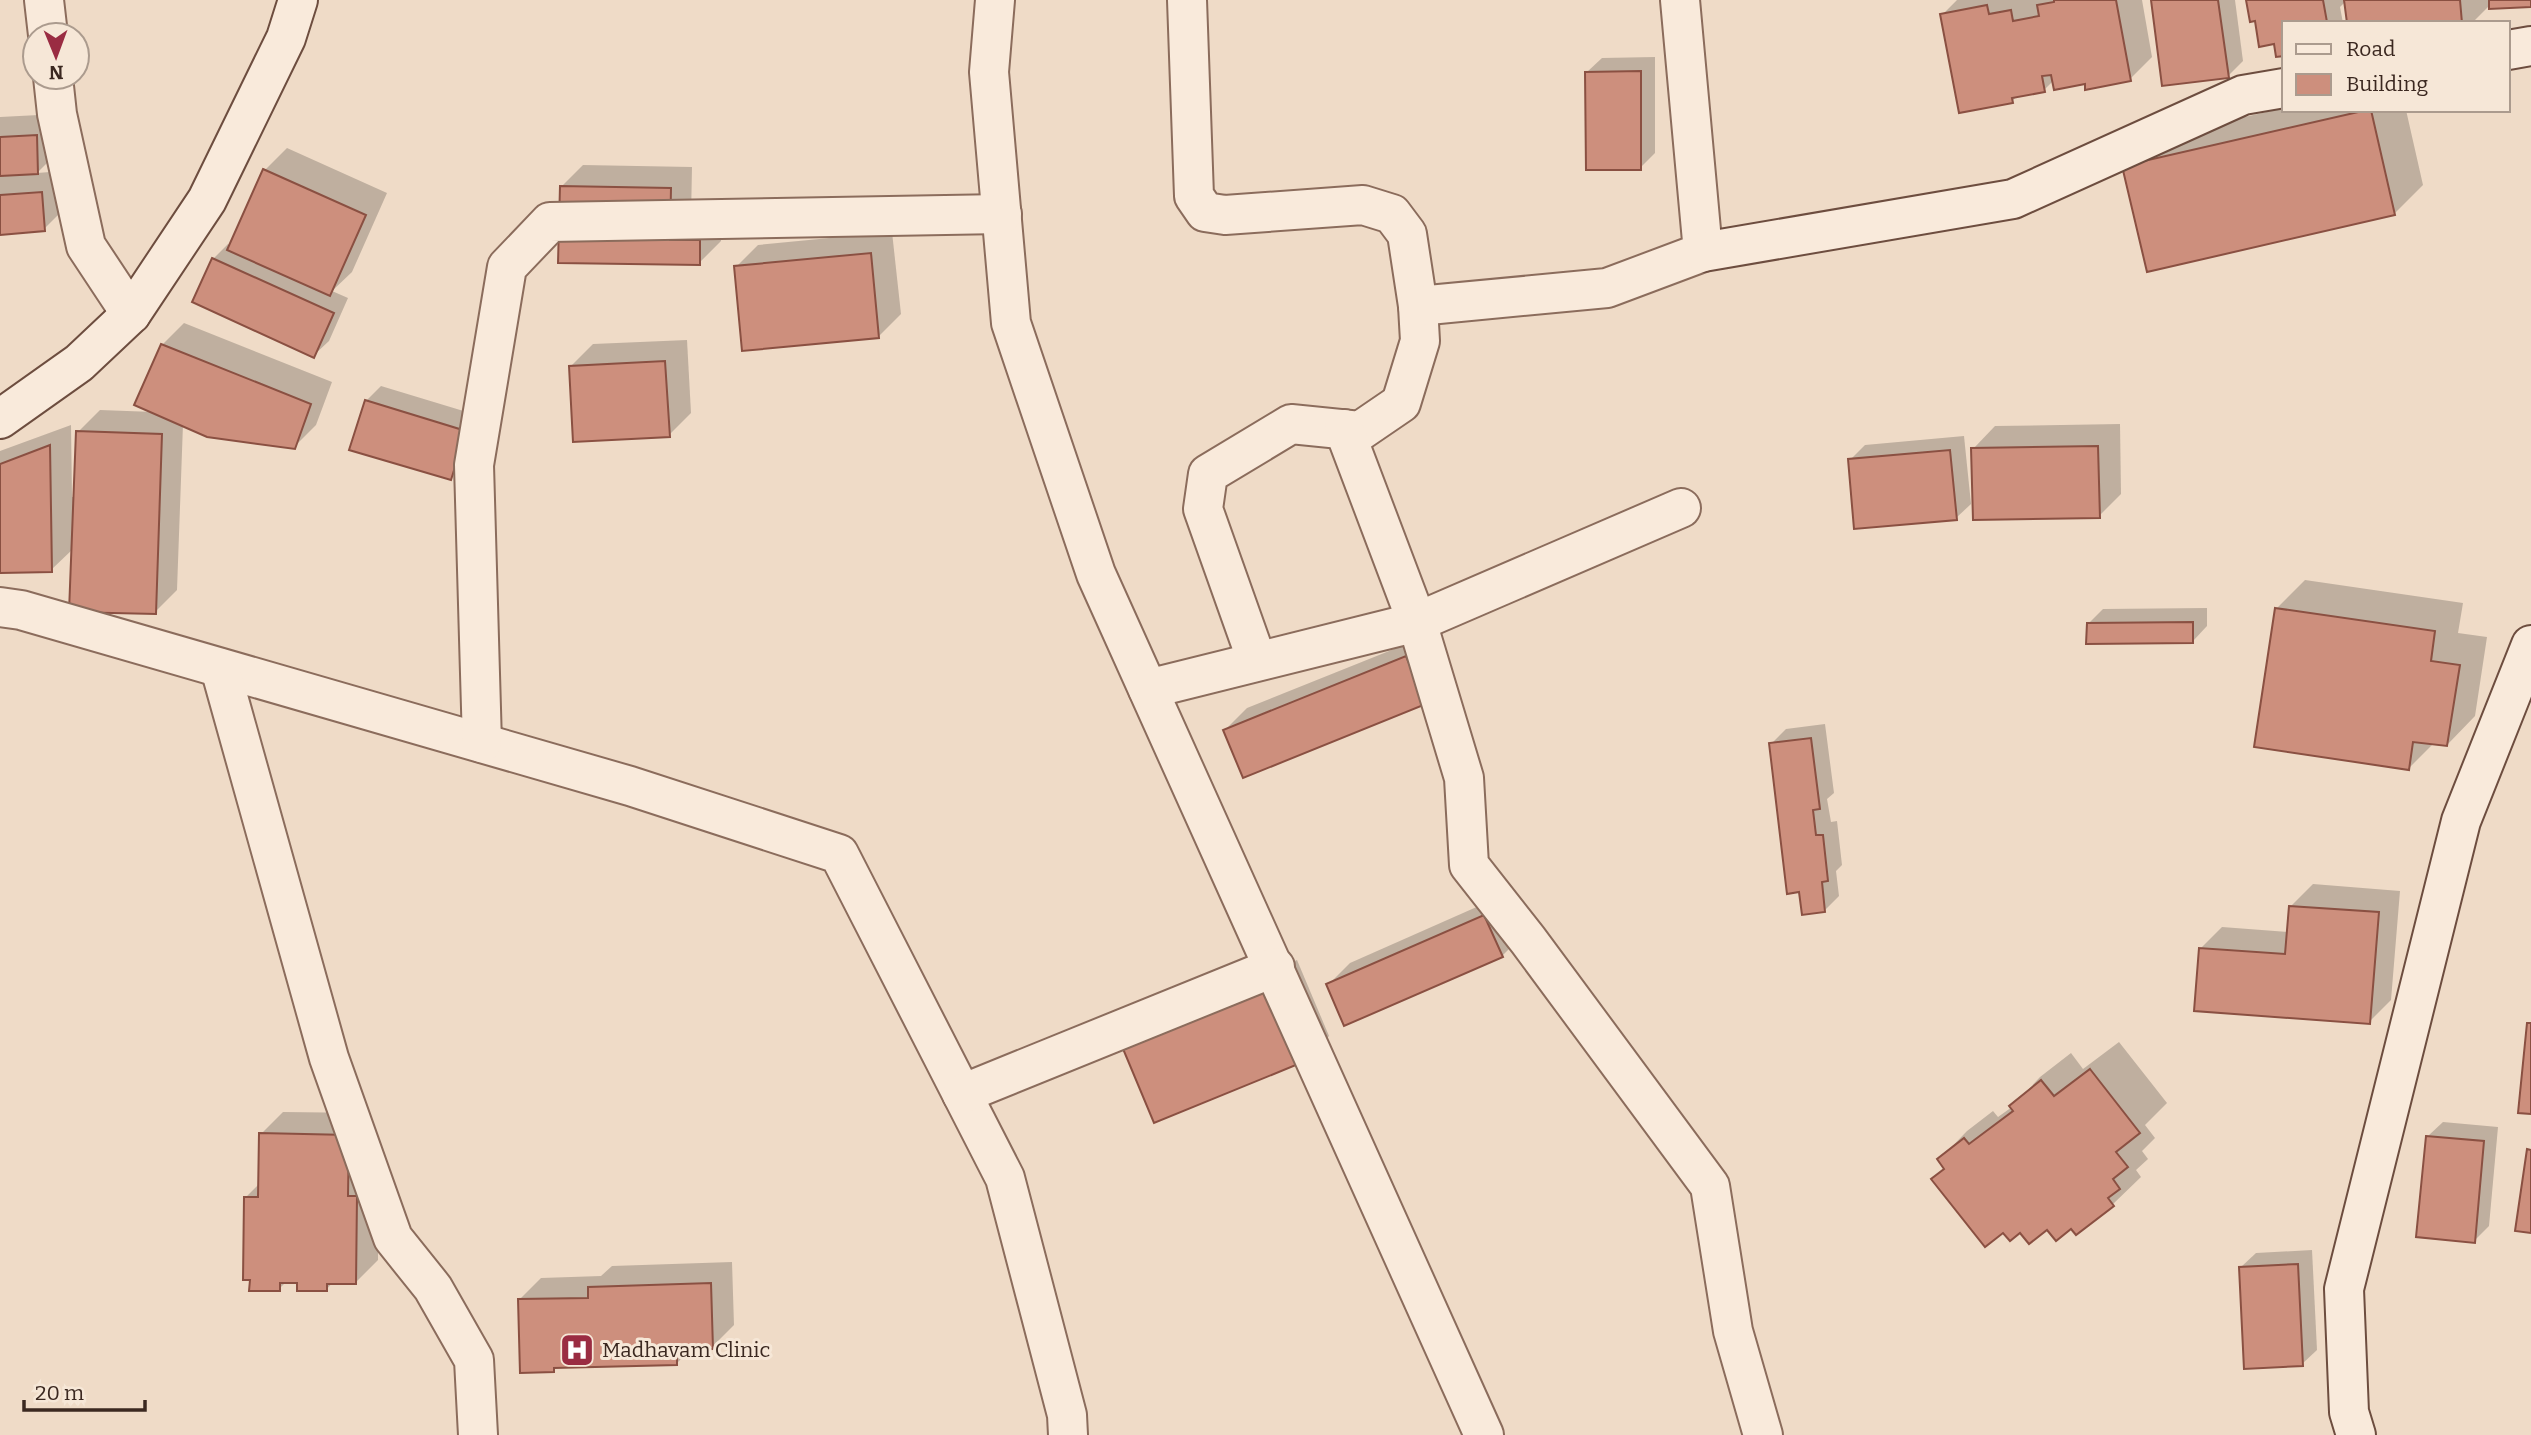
<svg xmlns="http://www.w3.org/2000/svg" width="2531" height="1435" viewBox="0 0 2531 1435" font-family="Bitter,serif">
<rect width="100%" height="100%" fill="#efdbc7"/>
<!-- shadow -->
<g fill="#0003">
<path d="M1957,0H2142L2152,57L2130,79L2086,82L2054,80L2044,90L2019,95L2012,101L1942,15Z"/>
<path d="M2153,0H2235L2243,61L2228,76Z"/>
<path d="M2248,0H2531V5L2491,4L2472,23H2348L2346,1L2340,7L2343,23H2284V54L2277,55L2275,42L2257,19Z"/>
<path d="M1655,57V153L1640,168L1587,72L1602,58Z"/>
<path d="M2284,108V110H2406L2423,185L2394,214L2124,166L2153,138Z"/>
<path d="M58,114L60,150L37,173L63,171L66,207L44,229L0,233V117Z"/>
<path d="M287,148L387,193L352,272L332,291L348,298L329,341L314,355L213,259L228,244L230,246L265,170Z"/>
<path d="M583,165L692,167L691,218H722L721,241L699,263L561,187Z"/>
<path d="M892,232L901,314L879,336L736,267L758,245Z"/>
<path d="M184,323L332,382L316,425L294,447L183,424L177,590L155,612L74,548L51,570L0,571V451L71,425L72,497H75L78,432L100,410L154,412L162,345Z"/>
<path d="M687,340L691,413L669,435L571,366L593,344Z"/>
<path d="M381,386L480,416L465,464L450,478L366,401Z"/>
<path d="M2120,424L2121,494L2099,516L1973,449L1995,426Z"/>
<path d="M1964,436L1971,504L1956,518L1850,460L1865,445Z"/>
<path d="M2305,580L2463,603L2458,633L2487,637L2475,716L2447,745L2434,743L2409,768L2277,608Z"/>
<path d="M2207,608V626L2193,641L2088,624L2103,609Z"/>
<path d="M1429,635L1447,681L1225,730L1247,708Z"/>
<path d="M1825,724L1834,793L1827,799L1831,822L1837,821L1842,865L1836,871L1839,896L1824,911L1771,744L1786,729Z"/>
<path d="M2313,884L2400,891L2391,1000L2369,1022L2200,949L2222,927L2289,932L2291,906Z"/>
<path d="M1506,894L1524,934L1502,956L1328,985L1350,963Z"/>
<path d="M1297,960L1329,1036L1307,1058L1145,1022Z"/>
<path d="M2119,1042L2167,1103L2145,1125L2155,1138L2142,1151L2148,1159L2136,1170L2141,1177L2112,1205L2072,1227L2020,1230L1934,1179L1945,1168L1939,1160L1967,1131L1993,1111L1998,1117L2012,1107L2040,1077L2071,1053L2083,1069Z"/>
<path d="M283,1112L371,1113L370,1175L378,1174V1260L355,1283L333,1282L326,1290L298,1282L287,1281L279,1289L245,1198L260,1183L261,1134Z"/>
<path d="M2443,1122L2498,1127L2489,1226L2474,1241L2428,1136Z"/>
<path d="M2312,1250L2317,1350L2302,1364L2241,1267L2256,1253Z"/>
<path d="M732,1262L734,1325L712,1347L692,1348L677,1363L557,1366L553,1370L519,1300L541,1278L601,1276L612,1266Z"/>
</g>
<!-- building -->
<g fill="#cd8f7d" stroke="#8a5042" stroke-width="2">
<path d="M2054,0H2116L2131,81L2085,90V84L2054,90L2051,75L2042,76L2045,92L2012,98L2013,103L1959,113L1940,14L1987,5L1989,14L2011,10L2013,21L2039,16L2037,5L2054,2Z"/>
<path d="M2151,0H2218L2229,78L2162,86Z"/>
<path d="M2246,0H2323L2327,22L2284,23V56L2276,57L2274,44L2259,47L2255,21L2250,22Z"/>
<path d="M2344,0H2460L2462,23H2347Z"/>
<path d="M2489,0H2531V7L2489,9Z"/>
<path d="M1641,71V170H1586L1585,72Z"/>
<path d="M2367,110H2371L2395,215L2147,272L2122,166Z"/>
<path d="M37,135L38,174L0,176V137Z"/>
<path d="M263,169L366,215L330,296L227,250Z"/>
<path d="M560,186L671,188L670,240H700V265L558,263Z"/>
<path d="M42,192L45,231L0,235V195Z"/>
<path d="M871,253L879,338L742,351L734,266Z"/>
<path d="M212,258L334,313L314,358L192,302Z"/>
<path d="M161,344L311,404L295,449L207,437L134,405Z"/>
<path d="M665,361L670,437L573,442L569,366Z"/>
<path d="M365,400L466,431L451,480L349,450Z"/>
<path d="M76,431L162,434L156,614L69,612Z"/>
<path d="M50,445L52,572L0,573V464Z"/>
<path d="M2098,446L2100,518L1973,520L1971,448Z"/>
<path d="M1950,450L1957,520L1854,529L1848,459Z"/>
<path d="M2275,608L2435,631L2431,661L2460,665L2447,746L2413,742L2409,770L2254,747Z"/>
<path d="M2193,622V643L2086,644L2087,623Z"/>
<path d="M1406,656L1426,704L1243,778L1223,730Z"/>
<path d="M1811,738L1820,809L1813,810L1816,835H1823L1828,881L1822,882L1825,912L1802,915L1799,892L1787,894L1769,743Z"/>
<path d="M2289,906L2379,912L2370,1024L2194,1011L2199,948L2285,954Z"/>
<path d="M1484,915L1503,957L1344,1026L1326,984Z"/>
<path d="M1275,981L1308,1060L1154,1123L1121,1044Z"/>
<path d="M2527,1023H2531V1114L2518,1113Z"/>
<path d="M2090,1069L2140,1133L2116,1152L2128,1167L2113,1179L2120,1189L2108,1198L2114,1206L2076,1235L2071,1229L2056,1241L2047,1230L2029,1244L2020,1233L2010,1241L2003,1233L1985,1247L1931,1179L1944,1169L1937,1159L1964,1138L1969,1144L2013,1111L2009,1106L2041,1080L2054,1096Z"/>
<path d="M259,1133L349,1135L348,1196H357L356,1284H327V1291H297V1283H280V1291H249L250,1280H243L244,1197H258Z"/>
<path d="M2426,1136L2484,1141L2475,1243L2416,1237Z"/>
<path d="M2527,1149L2531,1150V1233L2515,1231Z"/>
<path d="M2298,1264L2303,1366L2244,1369L2239,1267Z"/>
<path d="M711,1283L713,1349L677,1350V1365L554,1368V1372L520,1373L518,1299L588,1298V1287Z"/>
</g>
<g fill="none" stroke-linecap="round" stroke-linejoin="round">
<!-- street casing -->
<g stroke="#8b6c5c" stroke-width="42">
<g id="street">
<path d="M44,0L48,35"/>
<path d="M995,0L989,72L1011,323L1096,574L1484,1435"/>
<path d="M1187,0L1194,196L1205,212L1225,215L1363,205L1392,214L1407,234L1418,306L1420,341L1401,403L1360,431L1291,424L1208,474L1203,509L1257,661"/>
<path d="M53,77L57,114L86,246L131,314"/>
<path d="M1418,306L1607,288L1703,252L1680,0"/>
<path d="M1344,429L1417,622L1464,778L1469,865L1528,940L1710,1186L1733,1331L1763,1435"/>
<path d="M0,607L21,610L630,786L839,854L1005,1178L1067,1415L1068,1435"/>
<path d="M220,668L329,1058L393,1238L433,1288L474,1360L478,1435"/>
<path d="M1148,689L1417,622L1681,508"/>
<path d="M482,743L474,465L507,267L550,222L1002,214"/>
<path d="M962,1094L1275,967"/>
</g>
</g>
<!-- secondary casing -->
<g stroke="#6d4d3f" stroke-width="42">
<g id="secondary">
<path d="M2508,50L2531,46"/>
<path d="M1703,252L2013,199L2243,95L2284,88"/>
<path d="M0,419L79,363L131,314L207,200L286,38L298,0"/>
<path d="M2356,1435L2349,1412L2344,1289L2461,821L2531,645"/>
</g>
</g>
<!-- street -->
<use href="#street" stroke="#f9eadb" stroke-width="38"/>
<!-- secondary -->
<use href="#secondary" stroke="#f9eadb" stroke-width="38"/>
</g>
<!-- icons -->
<defs>
<g id="hospital-square" transform="scale(1.75)"><rect x="-9" y="-9" width="18" height="18" rx="4" fill="#9a2c42" stroke="#f6e7d7"/><path d="M-5-5h3v3.5h4V-5h3V5h-3V1.5h-4V5h-3Z" fill="#fff"/></g>
</defs>
<g fill-rule="evenodd">
<use href="#hospital-square" x="577" y="1350"/>
</g>
<g text-anchor="middle" dominant-baseline="central" stroke-width="6" stroke-linejoin="round" paint-order="stroke">
<!-- poi labels -->
<g font-size="21" fill="#3b2820" stroke="#f6e7d7" text-anchor="start">
<text x="602" y="1350">Madhavam Clinic</text>
</g>
</g>
<!-- legend -->
<rect x="2282" y="21" width="228" height="91" fill="#f6e7d7" stroke="#ab9b8e" stroke-width="2"/>
<rect x="2296" y="44" width="35" height="10" fill="#f9eadb" stroke="#ab9b8e" stroke-width="2"/>
<text x="2346" y="56" font-size="21" fill="#3b2820">Road</text>
<rect x="2296" y="74" width="35" height="21" fill="#cd8f7d" stroke="#ab9b8e" stroke-width="2"/>
<text x="2346" y="91" font-size="21" fill="#3b2820">Building</text>
<!-- north arrow -->
<g transform="translate(56 56) rotate(179)"><circle r="33" fill="#f6e7d7" stroke="#ab9b8e" stroke-width="2"/>
<path d="M0-5L12 26L0 18L-12 26Z" fill="#9a2c42"/>
<text y="-10" font-size="19" font-weight="bold" text-anchor="middle" fill="#3b2820">N</text>
</g>
<!-- scale -->
<path d="M24 1400v10h121v-10" fill="none" stroke="#3b2820" stroke-width="3.5"/>
<text x="35" y="1400" font-size="21" fill="#3b2820" stroke="#f6e7d7" stroke-width="5" paint-order="stroke">20 m</text>
</svg>
